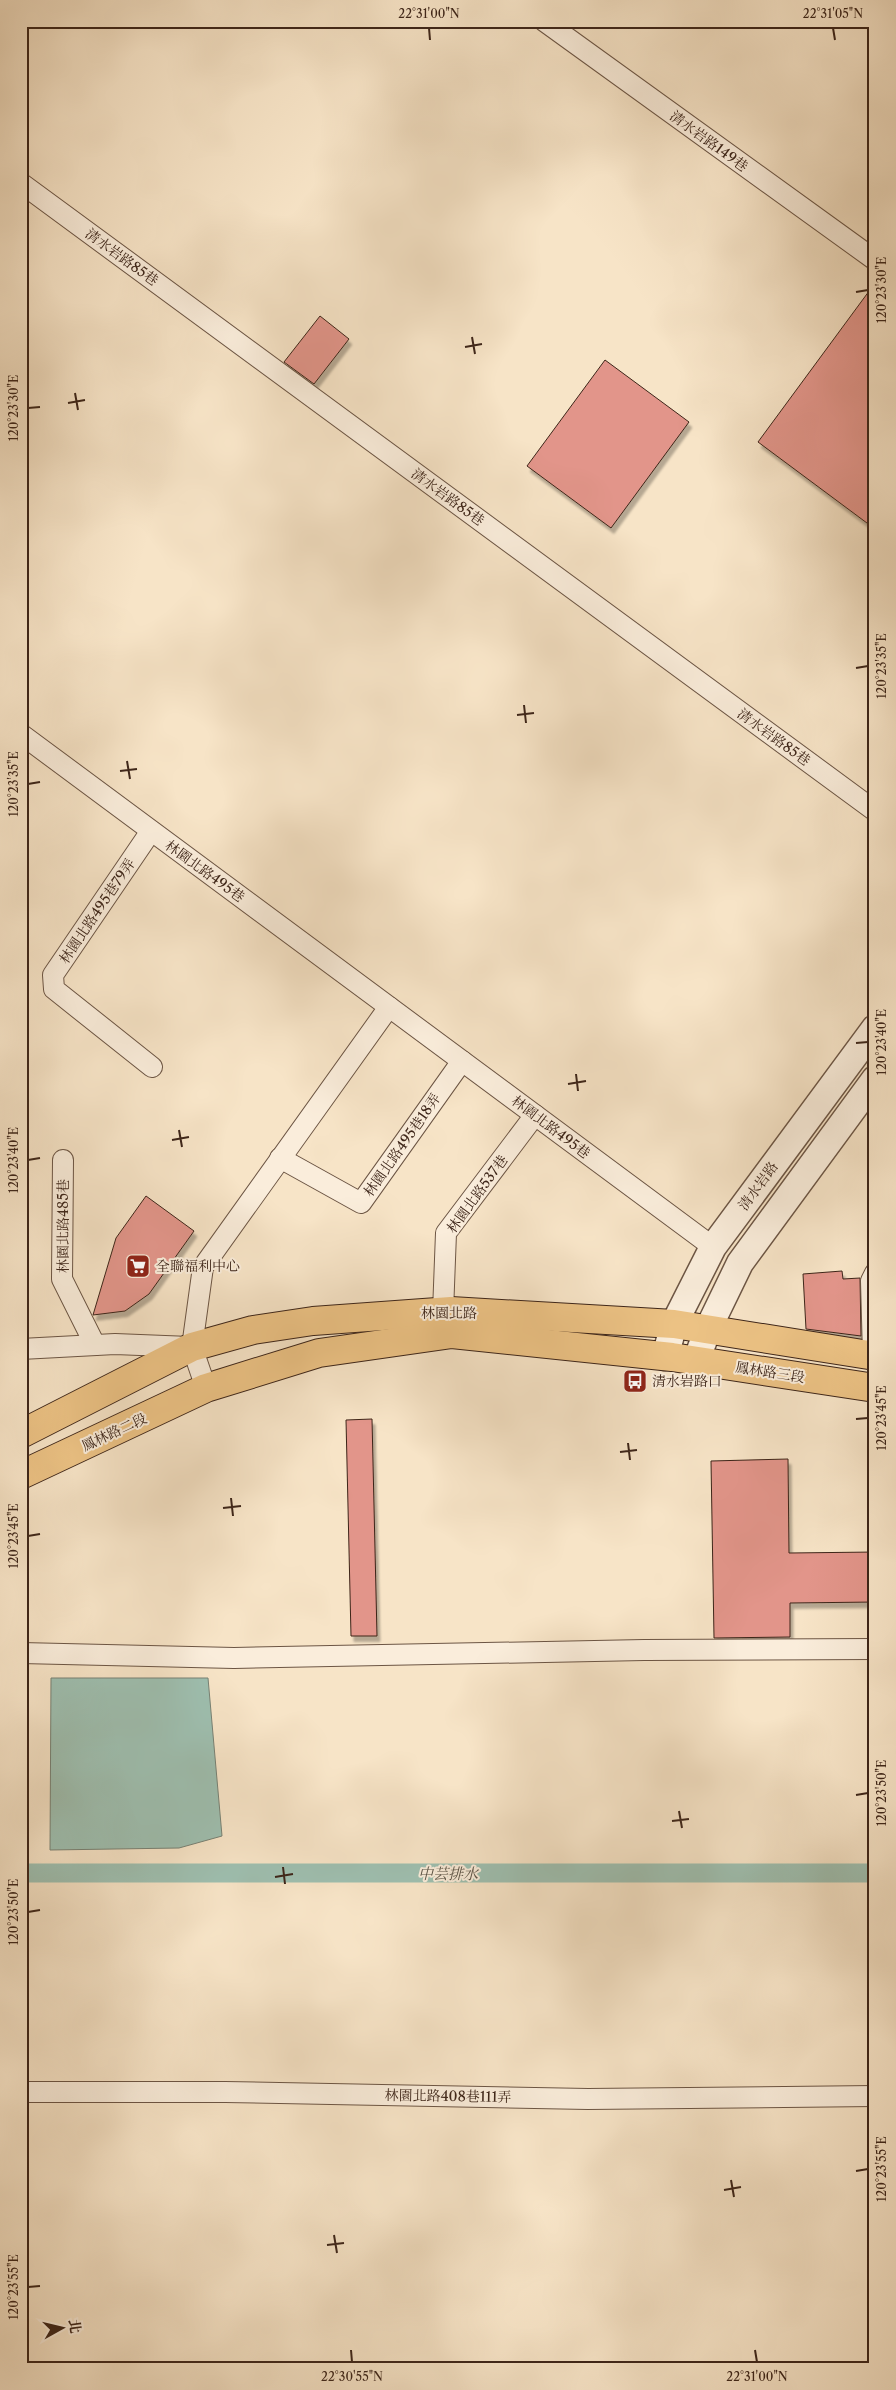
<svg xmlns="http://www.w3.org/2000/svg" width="896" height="2390" viewBox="0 0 896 2390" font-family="'Libre Caslon Text','Noto Serif TC',serif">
<defs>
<filter id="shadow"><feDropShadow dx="3" dy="5.5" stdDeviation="1" flood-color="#0004"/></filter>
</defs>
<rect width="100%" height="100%" fill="#f7e4c7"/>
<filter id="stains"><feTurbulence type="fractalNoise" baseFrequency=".004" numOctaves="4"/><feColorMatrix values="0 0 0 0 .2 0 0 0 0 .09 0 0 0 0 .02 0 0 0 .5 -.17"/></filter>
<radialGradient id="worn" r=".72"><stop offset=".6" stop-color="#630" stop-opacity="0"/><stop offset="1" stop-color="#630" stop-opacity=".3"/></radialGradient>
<!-- water -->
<path fill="#9ebfb0" stroke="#778174" d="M51,1678H208L222,1836L179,1848L50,1850Z"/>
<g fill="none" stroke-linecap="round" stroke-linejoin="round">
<!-- canal -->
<path stroke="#9ebfb0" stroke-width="19" d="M21,1873H875"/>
</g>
<!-- building -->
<g fill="#e2958a" stroke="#3d2519" filter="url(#shadow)">
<path d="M875,283V529L758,442Z"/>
<path d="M320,316L349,339L314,384L284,362Z"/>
<path d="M605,360L689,422L611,528L527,466Z"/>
<path d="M146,1196L194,1231L149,1294L125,1311L93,1315L116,1238Z"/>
<path d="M842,1271L843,1279L860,1278L861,1336L806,1329L803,1274Z"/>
<path d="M372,1419L377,1636H351L346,1420Z"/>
<path d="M788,1459L789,1553L875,1552V1602L790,1603V1637L714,1638L711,1461Z"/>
</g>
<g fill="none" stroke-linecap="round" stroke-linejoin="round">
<!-- minor casing -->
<g stroke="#6c5544" stroke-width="22">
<g id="minor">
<path d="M544,21L875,260"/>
<path d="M21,183L875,811"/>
<path d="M21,734L713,1247"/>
<path d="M151,831L53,975L54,989L152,1067"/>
<path d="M280,1158L361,1203L462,1061"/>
<path d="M63,1160L62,1279L95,1345"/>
<path d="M443,1312L446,1233L535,1115"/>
<path d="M21,1349L115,1344L190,1347"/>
<path d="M873,1355L871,1281L875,1273"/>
<path d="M206,1388L192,1347L203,1267L389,1007"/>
<path d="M21,1653L234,1658L644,1650L875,1649"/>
<path d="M21,2092H225L588,2099L875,2096"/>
</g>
</g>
<!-- tertiary casing -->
<g stroke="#6c5544" stroke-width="29">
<g id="tertiary">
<path d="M665,1357L674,1324L713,1247L875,1028"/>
<path d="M696,1361L708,1329L740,1263L875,1079"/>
</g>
</g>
<!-- primary casing -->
<g stroke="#3d2519" stroke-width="30">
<g id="primary">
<path d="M21,1434L192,1347L253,1330L313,1321L451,1311L674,1324L875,1356"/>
<path d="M21,1475L206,1388L319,1353L452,1334L672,1357L875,1388"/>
</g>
</g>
<!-- minor -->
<use href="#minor" stroke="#faeddb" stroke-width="20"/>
<!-- tertiary -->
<use href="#tertiary" stroke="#faeddb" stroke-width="26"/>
<!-- primary -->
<use href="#primary" stroke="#ecc284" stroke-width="28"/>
</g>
<!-- ticks -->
<path fill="none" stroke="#3d2519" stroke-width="2" d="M429,28L430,40M833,28L835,40M856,292L868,290M472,337L475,354M465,347L482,344M75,393L78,410M68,403L85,400M28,408L40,407M856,668L868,666M524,705L526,723M517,715L534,713M127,761L130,779M120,771L137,769M28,784L40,782M856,1043L868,1042M576,1074L578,1091M568,1084L586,1081M179,1130L182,1147M172,1140L189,1137M28,1160L40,1158M856,1419L868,1418M628,1443L630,1460M620,1452L637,1450M231,1498L233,1516M223,1508L241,1506M28,1536L40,1534M856,1795L868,1793M679,1811L682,1828M672,1821L689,1819M283,1867L285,1884M275,1877L293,1874M28,1912L40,1910M856,2171L868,2169M731,2180L734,2197M724,2190L741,2187M334,2235L337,2253M327,2245L344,2243M28,2287L40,2286M351,2350L352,2362M755,2350L757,2362"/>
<!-- icons -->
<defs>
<g id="supermarket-square" transform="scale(1.25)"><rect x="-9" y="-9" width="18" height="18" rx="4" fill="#8f2418" stroke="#faeddb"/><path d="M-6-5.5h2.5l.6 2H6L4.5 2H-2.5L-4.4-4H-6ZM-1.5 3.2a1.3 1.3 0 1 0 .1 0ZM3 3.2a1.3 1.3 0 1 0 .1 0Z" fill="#fff"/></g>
<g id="bus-square" transform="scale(1.25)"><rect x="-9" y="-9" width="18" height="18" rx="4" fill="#8f2418" stroke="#faeddb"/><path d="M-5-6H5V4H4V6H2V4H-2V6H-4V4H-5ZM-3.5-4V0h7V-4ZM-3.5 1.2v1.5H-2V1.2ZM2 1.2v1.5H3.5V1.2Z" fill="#fff"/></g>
</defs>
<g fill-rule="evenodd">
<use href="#supermarket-square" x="138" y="1266"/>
<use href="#bus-square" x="635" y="1381"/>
</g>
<g text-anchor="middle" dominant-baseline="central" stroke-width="4" stroke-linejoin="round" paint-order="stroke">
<!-- street labels -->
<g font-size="14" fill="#3d2519" stroke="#faeddb">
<text transform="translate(709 141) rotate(36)">清水岩路149巷</text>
<text transform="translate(122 257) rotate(36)">清水岩路85巷</text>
<text transform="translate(448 497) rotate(36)">清水岩路85巷</text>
<text transform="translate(774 737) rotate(36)">清水岩路85巷</text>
<text transform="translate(205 871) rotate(36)">林園北路495巷</text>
<text transform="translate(97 911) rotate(-56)">林園北路495巷79弄</text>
<text transform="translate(551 1127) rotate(37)">林園北路495巷</text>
<text transform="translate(402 1145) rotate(-55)">林園北路495巷18弄</text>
<text transform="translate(758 1186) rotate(-54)">清水岩路</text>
<text transform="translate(477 1194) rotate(-54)">林園北路537巷</text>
<text transform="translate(63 1226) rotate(-90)">林園北路485巷</text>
<text x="449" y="1313">林園北路</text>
<text transform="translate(770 1372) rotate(9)">鳳林路三段</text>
<text transform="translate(114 1432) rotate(-25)">鳳林路二段</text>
<text transform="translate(448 2096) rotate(1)">林園北路408巷111弄</text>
</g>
<!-- poi labels -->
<g font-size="14" fill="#3d2519" stroke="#faeddb" text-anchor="start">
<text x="156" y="1266">全聯福利中心</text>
<text x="652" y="1381">清水岩路口</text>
</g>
<!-- water labels -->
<g font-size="15" font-style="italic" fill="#5a5346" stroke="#faeddb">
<text x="448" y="1873">中芸排水</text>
</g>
</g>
<!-- margin -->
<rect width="896" height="2390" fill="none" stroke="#f7e4c7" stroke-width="55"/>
<!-- north arrow -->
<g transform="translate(62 2328) rotate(82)" stroke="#faeddb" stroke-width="4" paint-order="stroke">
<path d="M0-4L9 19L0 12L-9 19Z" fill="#3d2519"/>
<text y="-8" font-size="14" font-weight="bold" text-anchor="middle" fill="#3d2519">北</text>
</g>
<rect x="28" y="28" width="840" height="2334" fill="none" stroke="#3d2519" stroke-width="2"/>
<g font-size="12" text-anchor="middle" fill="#3d2519">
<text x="429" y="18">22°31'00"N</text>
<text x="833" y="18">22°31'05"N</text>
<text transform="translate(882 290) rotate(-90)" y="4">120°23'30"E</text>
<text transform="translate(14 408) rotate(-90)" y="4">120°23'30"E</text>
<text transform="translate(882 666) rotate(-90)" y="4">120°23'35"E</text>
<text transform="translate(14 784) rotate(-90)" y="4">120°23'35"E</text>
<text transform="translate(882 1042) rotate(-90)" y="4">120°23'40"E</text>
<text transform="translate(14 1160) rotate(-90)" y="4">120°23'40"E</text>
<text transform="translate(882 1418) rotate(-90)" y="4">120°23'45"E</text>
<text transform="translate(14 1536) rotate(-90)" y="4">120°23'45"E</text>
<text transform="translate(882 1793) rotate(-90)" y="4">120°23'50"E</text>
<text transform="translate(14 1912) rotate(-90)" y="4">120°23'50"E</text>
<text transform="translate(882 2169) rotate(-90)" y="4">120°23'55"E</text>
<text transform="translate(14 2287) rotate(-90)" y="4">120°23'55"E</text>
<text x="352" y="2381">22°30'55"N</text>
<text x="757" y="2381">22°31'00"N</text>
</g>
<rect width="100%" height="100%" filter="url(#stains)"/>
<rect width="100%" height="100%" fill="url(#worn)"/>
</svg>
